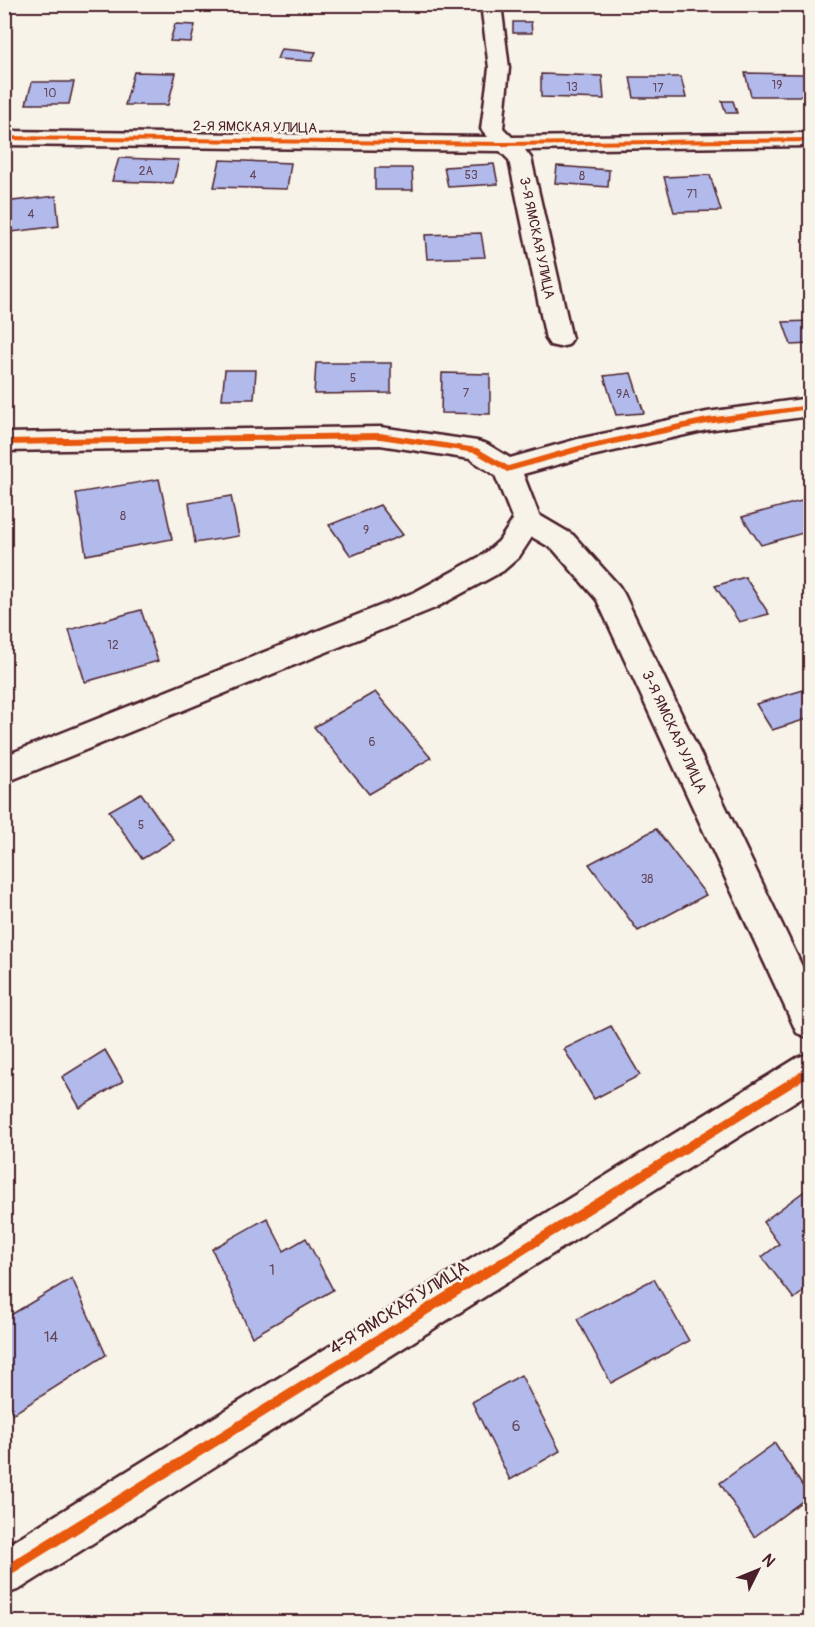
<svg xmlns="http://www.w3.org/2000/svg" width="815" height="1627" viewBox="0 0 815 1627" font-family="Pangolin,sans-serif">
<rect width="100%" height="100%" fill="#f7f3e8"/>
<filter id="ink" filterUnits="userSpaceOnUse"><feTurbulence type="fractalNoise" baseFrequency=".0167" numOctaves="2"/><feDisplacementMap in="SourceGraphic" scale="12" xChannelSelector="R" yChannelSelector="G"/><feConvolveMatrix kernelMatrix="1 2 1 2 8 2 1 2 1" color-interpolation-filters="sRGB"/></filter>
<g filter="url(#ink)">
<!-- building -->
<g fill="#b2baeb" stroke="#4a1f2b" stroke-width="1.5">
<path d="M513,22H531L532,33H513Z"/>
<path d="M175,24L195,25L191,42L170,41Z"/>
<path d="M281,49L316,52L312,61L277,59Z"/>
<path d="M134,72L176,73L168,105H125Z"/>
<path d="M745,73L803,74L809,96H751Z"/>
<path d="M541,74L602,76L604,99L541,97Z"/>
<path d="M630,77H681L686,98H634Z"/>
<path d="M32,82H74L69,104H26Z"/>
<path d="M722,101H733L737,113H726Z"/>
<path d="M119,158L179,160L173,183L112,181Z"/>
<path d="M220,160L291,163L287,189L214,187Z"/>
<path d="M494,164L498,184L448,187L444,167Z"/>
<path d="M557,166L609,170L608,187L555,183Z"/>
<path d="M375,168H412L413,190H375Z"/>
<path d="M710,175L721,211L674,212L664,177Z"/>
<path d="M56,196L59,226L4,233V202Z"/>
<path d="M481,233L485,257L427,259L425,235Z"/>
<path d="M810,321V344L791,345L783,322Z"/>
<path d="M316,363H391V393L314,394Z"/>
<path d="M225,370H256L254,399H222Z"/>
<path d="M442,373L490,374V414L441,413Z"/>
<path d="M631,373L644,413L616,415L604,376Z"/>
<path d="M159,479L172,539L86,555L76,493Z"/>
<path d="M231,496L239,536L195,543L189,503Z"/>
<path d="M801,501L810,514V531L761,545L742,517Z"/>
<path d="M380,505L403,535L351,556L329,525Z"/>
<path d="M745,577L769,614L739,622L715,586Z"/>
<path d="M141,610L158,661L85,682L69,630Z"/>
<path d="M810,688V718L772,730L756,704Z"/>
<path d="M375,692L431,758L369,794L314,727Z"/>
<path d="M141,793L174,840L142,859L109,811Z"/>
<path d="M656,829L706,895L638,931L589,864Z"/>
<path d="M611,1026L640,1075L594,1099L564,1049Z"/>
<path d="M105,1050L123,1081L80,1108L62,1077Z"/>
<path d="M810,1187V1286L794,1299L762,1257L779,1244L763,1222Z"/>
<path d="M267,1218L284,1251L306,1238L333,1290L252,1337L212,1249Z"/>
<path d="M72,1278L106,1355L13,1414L4,1394V1319Z"/>
<path d="M654,1279L689,1341L611,1383L577,1319Z"/>
<path d="M521,1375L560,1451L510,1480L472,1402Z"/>
<path d="M775,1443L809,1496L754,1537L720,1483Z"/>
</g>
<g fill="none" stroke-linecap="round" stroke-linejoin="round">
<!-- street casing -->
<g stroke="#4a1f2b" stroke-width="5">
<g id="street">
<path d="M481,4H501L509,68L503,128L512,137L810,133V146L525,150L531,158L572,339L568,345L559,347L550,345L546,339L509,160L500,151L4,145V131L488,137L481,129L489,68Z"/>
<path d="M810,398V416L707,430L578,459L523,474L539,515L573,535L619,586L624,594L810,983V1038L797,1033L597,600L553,549L532,537L519,557L503,571L435,608L4,783V756L415,592L483,555L499,541L513,520L495,475L470,459L380,445L4,451V433L380,427L477,441L487,444L510,458L578,439L707,412Z"/>
<path d="M810,1053V1092L20,1589L4,1595V1547L797,1058Z"/>
</g>
</g>
<!-- street -->
<use href="#street" fill="#f7f3e8" fill-rule="evenodd"/>
<!-- cycleway casing -->
<g stroke="#f7f3e8" stroke-width="4">
<g id="cycleway">
<path d="M4,136L504,142L810,138V142L504,146L4,140Z"/>
<path d="M810,405V409L707,424L578,452L507,472L475,453L380,439L4,445V439L380,433L477,448L508,466L578,446L707,418Z"/>
<path d="M810,1066V1076L4,1579V1566Z"/>
</g>
</g>
<!-- cycleway -->
<use href="#cycleway" fill="#e8590c" fill-rule="evenodd"/>
</g>
</g>
<g text-anchor="middle" dominant-baseline="central" stroke-width="5" stroke-linejoin="round" paint-order="stroke">
<!-- number labels -->
<g font-size="12" fill="#64465b">
<text x="777" y="85">19</text>
<text x="572" y="87">13</text>
<text x="658" y="88">17</text>
<text x="50" y="93">10</text>
<text x="146" y="171">2А</text>
<text x="253" y="175">4</text>
<text x="471" y="175">53</text>
<text x="582" y="176">8</text>
<text x="692" y="194">71</text>
<text x="31" y="214">4</text>
<text x="353" y="378">5</text>
<text x="466" y="393">7</text>
<text x="623" y="394">9А</text>
<text x="123" y="516">8</text>
<text x="366" y="530">9</text>
<text x="113" y="645">12</text>
<text x="372" y="742">6</text>
<text x="141" y="825">5</text>
<text x="647" y="879">38</text>
</g>
<!-- far-street labels -->
<g font-size="14" fill="#4a1f2b" stroke="#f7f3e8">
<text transform="translate(255 127) rotate(1)">2-Я ЯМСКАЯ УЛИЦА</text>
<text transform="translate(537 238) rotate(78)">3-Я ЯМСКАЯ УЛИЦА</text>
</g>
<!-- street labels -->
<g font-size="15" fill="#4a1f2b" stroke="#f7f3e8">
<text transform="translate(674 732) rotate(65)">3-Я ЯМСКАЯ УЛИЦА</text>
</g>
<!-- near-number labels -->
<g font-size="15" fill="#64465b">
<text x="272" y="1270">1</text>
<text x="51" y="1337">14</text>
<text x="516" y="1426">6</text>
</g>
<!-- near-street labels -->
<g font-size="18" fill="#4a1f2b" stroke="#f7f3e8">
<text transform="translate(399 1308) rotate(-32)">4-Я ЯМСКАЯ УЛИЦА</text>
</g>
</g>
<!-- margin -->
<rect width="815" height="1627" fill="none" stroke="#f7f3e8" stroke-width="24"/>
<rect x="12" y="12" width="791" height="1603" fill="none" stroke="#4a1f2b" stroke-width="2" filter="url(#ink)"/>
<!-- north arrow -->
<g transform="translate(758 1570) rotate(47)" stroke="#f7f3e8" stroke-width="4.5" paint-order="stroke">
<path d="M0-4.5L10 22L0 15L-10 22Z" fill="#4a1f2b"/>
<text y="-9" font-size="16" font-weight="bold" text-anchor="middle" fill="#4a1f2b">N</text>
</g>
</svg>
